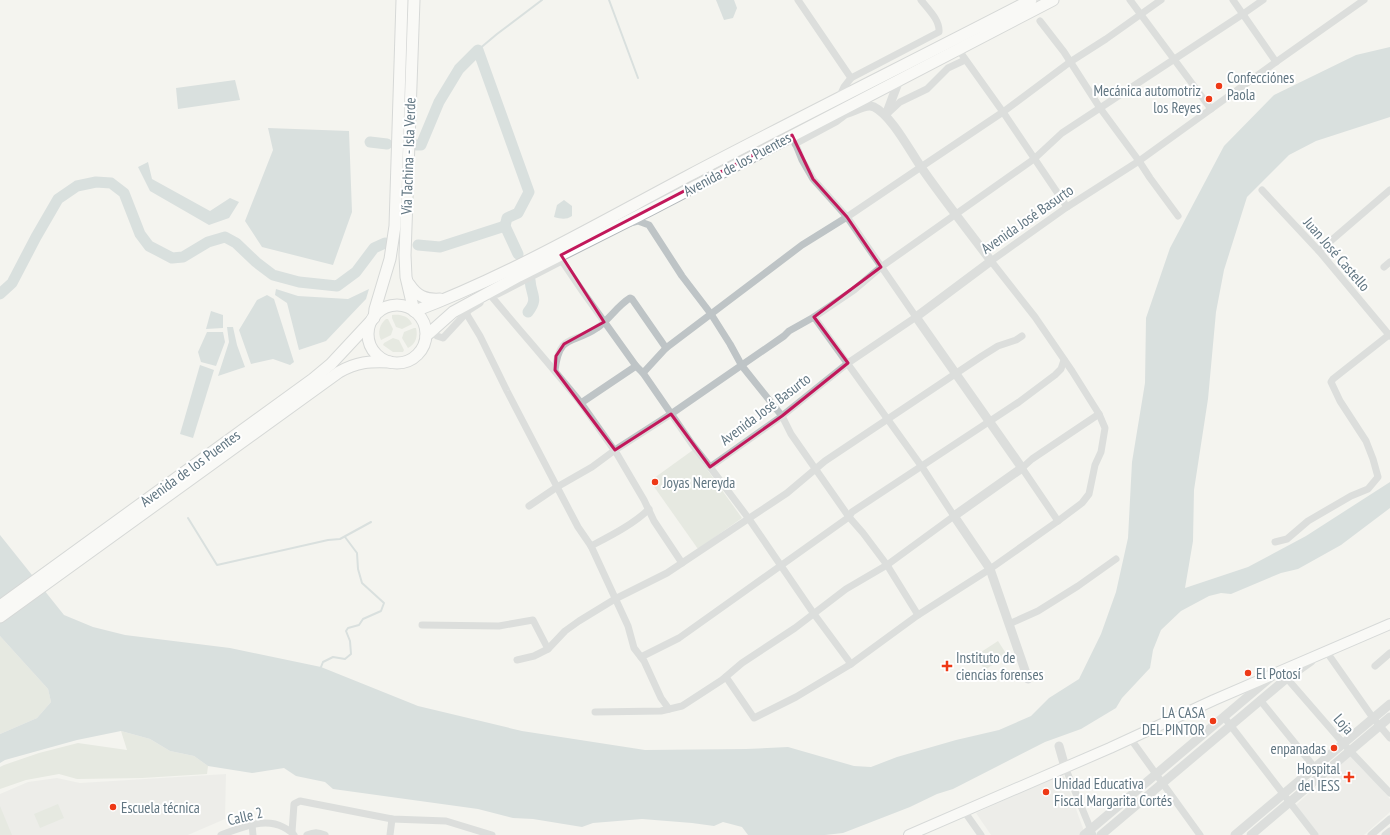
<svg xmlns="http://www.w3.org/2000/svg" width="1390" height="835" viewBox="0 0 1390 835" font-family="'PT Sans Narrow',sans-serif">
<rect width="100%" height="100%" fill="#f4f4ef"/>
<!-- built -->
<g fill="#e4e5e3">
<path d="M1352,754L1390,799V812L1364,835H1319L1296,805Z"/>
<path d="M1063,773L1084,831L1080,835H991L976,813Z"/>
<path d="M226,774L225,819L188,835H0V794L28,782L57,778L80,783Z"/>
</g>
<!-- green -->
<g fill="#d5dbd0">
<path d="M392,315C400,314 409,316 412,324L402,329L396,327L392,318Z"/>
<path d="M386,319H388L393,329L391,335L381,340C377,332 380,324 386,319Z"/>
<path d="M414,328H416C418,336 416,344 408,348L402,338L404,332Z"/>
<path d="M393,338L399,340L404,350L403,352H393L383,345L384,343Z"/>
<path d="M693,450L742,518L698,549L650,481Z"/>
<path d="M0,636L48,689L51,702L37,718L0,734Z"/>
<path d="M998,641L1007,655L985,670L975,656Z"/>
<path d="M121,731L150,739L170,751L194,756L208,766L207,774L142,778L77,779L59,774L26,780L0,789V767L4,765L39,753L78,743L127,750Z"/>
<path d="M58,804L64,818L40,828L34,814Z"/>
<path d="M0,806L12,835H0Z"/>
</g>
<!-- water -->
<g fill="#b9c7cb">
<path d="M716,0H734L737,8L733,18L724,20Z"/>
<path d="M1390,47V117L1316,141L1289,155L1247,197L1224,270L1216,312L1208,399L1194,490L1193,541L1185,588L1248,567L1306,536L1390,482V508L1341,545L1298,569L1281,573L1231,594L1221,593L1209,596L1181,611L1161,630L1153,650L1150,668L1122,698L1116,708L1081,729L1045,742L953,789L937,794L910,807L843,833L825,835H748L742,827L723,822L714,826L692,823L642,819L593,823L582,827L533,819L513,818L478,809L333,789L325,782L296,776L284,768L252,773L208,766L194,756L170,751L150,739L121,731L77,740L5,760L0,763V734L37,718L51,702L48,689L0,636V535L64,615L93,627L125,635L230,648L321,667L418,706L522,731L645,750L746,749L788,747L854,766L871,767L897,757L956,740L999,730L1031,716L1049,698L1079,679L1101,634L1116,592L1128,538L1132,462L1145,383L1146,318L1170,248L1224,146L1274,95L1356,55Z"/>
<path d="M235,80L240,100L178,109L176,88Z"/>
<path d="M268,128L349,131L352,212L333,265L262,247L245,221L273,150Z"/>
<path d="M148,162L152,179L210,211L230,198L239,202L229,218L209,225L150,191L138,167Z"/>
<path d="M564,200L572,206V216C566,220 561,219 554,217L557,205Z"/>
<path d="M276,289L298,296L348,299L369,289L366,299L326,341L299,350L287,303L275,295Z"/>
<path d="M267,295L274,299L294,362L290,365L273,359L251,364L239,330L257,300Z"/>
<path d="M211,311L223,315V328L206,329Z"/>
<path d="M227,327H233L237,345L245,367L218,376L229,342Z"/>
<path d="M207,332H223L225,342L216,366L201,362L198,352Z"/>
<path d="M200,365L214,370L193,438L180,434Z"/>
</g>
<g fill="none" stroke-linecap="round" stroke-linejoin="round">
<!-- stream -->
<g stroke="#b9c7cb" stroke-width="2">
<path d="M609,0L638,78"/>
<path d="M478,50L497,34L542,0"/>
<path d="M188,518L217,565L328,540L340,539L371,522"/>
<path d="M321,667L323,662L333,657L345,659L351,654L350,641L346,631L348,628L359,625L363,619L381,611L384,603L362,583L358,569L357,553L345,537"/>
</g>
<!-- river -->
<g stroke="#b9c7cb" stroke-width="11">
<path d="M370,142L387,144"/>
<path d="M416,145H421L439,102L459,69L478,50L529,192L518,213L507,218L505,226L518,254"/>
<path d="M418,245L440,247L505,226"/>
<path d="M0,294L12,283L36,237L58,199L77,186L96,182L111,183L124,193L140,234L149,246L172,258L183,257L208,242L225,237L236,243L256,262L273,275L299,282L337,286L356,272L374,248L385,243"/>
<path d="M528,312C539,298 531,296 530,280"/>
</g>
<!-- secondary casing -->
<g stroke="#b3b9bd" stroke-width="12">
<path id="secondary" d="M909,835L1110,748L1214,700L1390,624"/>
</g>
<!-- primary casing -->
<g stroke="#b2b7ba" stroke-width="13">
<g id="primary">
<path d="M414,0L405,255L406,277L414,311"/>
<path d="M409,284C417,296 425,300 440,299"/>
<circle cx="397" cy="334" r="29"/>
<path d="M415,311C510,275 599,223 688,176C802,116 917,59 1031,0"/>
<path d="M374,318L375,309L390,259L395,226L402,0"/>
<path d="M426,336L453,312L519,276L650,210L1053,0"/>
<path d="M0,606L313,379L331,364L372,320"/>
<path d="M0,617L339,372C357,362 369,361 390,362"/>
</g>
</g>
<!-- minor -->
<g stroke="#bec4c6" stroke-width="7">
<path d="M798,0L851,78"/>
<path d="M1130,0L1211,109"/>
<path d="M1233,0L1276,62"/>
<path d="M1040,21L1064,52L1100,108L1139,161L1150,178L1178,216"/>
<path d="M958,49L1003,112L1067,207"/>
<path d="M839,98L844,87L851,78L939,32C940,20 928,9 921,0"/>
<path d="M886,115L900,102L927,89L948,68L965,60"/>
<path d="M795,144L836,122L848,113"/>
<path d="M1262,190L1319,251L1390,336"/>
<path d="M630,223L638,221L649,225L682,276L711,314L730,344L742,366L782,416L791,434L849,517L863,533L887,565L918,615"/>
<path d="M1319,251L1390,190"/>
<path d="M561,255L562,261L583,292L636,366L643,373L692,444L710,467L749,519L814,614L851,664"/>
<path d="M1384,267L1390,262"/>
<path d="M498,294L562,261"/>
<path d="M492,297C521,332 552,367 581,403L636,366"/>
<path d="M466,313L480,336L507,391L557,487L592,467L615,450L671,414L784,336L789,331L814,317L854,290L881,267L1034,159L1062,133L1243,14L1263,0"/>
<path d="M432,330L437,336L443,338L469,310L480,303"/>
<path d="M555,370C560,332 573,345 597,328C609,320 617,306 630,298L632,299L666,348"/>
<path d="M643,373L666,348L802,245L847,217L921,167L1003,112L1070,62L1106,39L1161,0"/>
<path d="M581,403L617,454L644,500L654,521L682,563"/>
<path d="M710,467L782,416L848,363L916,317L847,217L813,179L802,160L792,135"/>
<path d="M529,506L557,487L578,527L591,546L628,626L634,648L644,661L661,698L669,709"/>
<path d="M1058,521L1022,468L1032,459L1099,414"/>
<path d="M1275,542L1287,539L1308,521L1351,496L1368,489L1378,477L1373,459L1366,441L1340,401L1331,382L1333,379L1390,334"/>
<path d="M591,546C610,536 634,524 649,509"/>
<path d="M1009,624L1038,611L1078,586L1116,559"/>
<path d="M422,625L499,626L533,620L548,649"/>
<path d="M1326,651L1373,718L1390,738"/>
<path d="M641,657L679,638L849,517L852,512L1019,402L1055,375L1061,369L1064,360"/>
<path d="M517,660L534,656L548,649L565,631L579,621L615,599L667,573L787,493L825,461L982,356L998,346L1016,340L1022,336"/>
<path d="M1375,666L1390,653"/>
<path d="M1284,675L1350,751L1390,793"/>
<path d="M726,677L754,718L796,697L851,664L918,615L990,569L1058,521L1082,503L1089,494L1095,465L1101,452L1105,428L1099,414L1072,371L1035,317L991,261L1067,207L1139,161L1276,62L1364,0"/>
<path d="M1260,700L1315,768"/>
<path d="M595,712L661,711L682,706L722,680L742,663L795,628L846,589L887,565L954,516L922,467L814,317"/>
<path d="M1224,717L1315,835"/>
<path d="M1130,738L1200,835"/>
<path d="M1065,767L1093,835"/>
<path d="M964,811L981,835"/>
<path d="M252,825L253,835"/>
<path d="M292,832L294,804L300,801L392,819L446,821L492,835"/>
<path d="M221,835C240,828 264,817 283,827C287,829 291,831 294,835"/>
<path d="M307,835C314,832 318,832 325,835"/>
<path d="M390,835L392,819"/>
<path d="M1371,835L1390,819"/>
<path d="M1385,835L1390,831"/>
</g>
<!-- tertiary -->
<g stroke="#bec4c6" stroke-width="9">
<path d="M843,109L848,113C855,111 867,103 874,107C891,115 910,151 921,167C943,199 968,230 991,261L916,317L1022,468L954,516L990,569L1028,679"/>
<path d="M886,115L899,80"/>
<path d="M1059,746L1065,767"/>
<path d="M1084,835L1271,677"/>
<path d="M1101,835L1287,678L1311,661"/>
<path d="M1235,835L1390,704"/>
<path d="M1251,835L1390,717"/>
</g>
<!-- secondary -->
<use href="#secondary" stroke="#fff" stroke-width="10"/>
<!-- primary -->
<use href="#primary" stroke="#fff" stroke-width="11"/>
</g>
<!-- marked area -->
<path d="M0 0H1390V835H0ZM792,135L813,179L847,217L881,267L814,317L848,363L782,416L710,467L671,414L615,450L555,370L556,356L564,344L604,322L561,255Z" fill="#f4f4ef" fill-opacity=".55" fill-rule="evenodd"/>
<path fill="none" stroke="#c2185b" stroke-width="3" stroke-linejoin="round" d="M792,135L813,179L847,217L881,267L814,317L848,363L782,416L710,467L671,414L615,450L555,370L556,356L564,344L604,322L561,255Z"/>
<!-- markers -->
<g fill="#ee3916" stroke="#fff" stroke-width="1.5">
<circle cx="1219" cy="86" r="4"/>
<circle cx="1209" cy="99" r="4"/>
<circle cx="655" cy="482" r="4"/>
<path d="M945 660h4v4h4v4h-4v4h-4v-4h-4v-4h4z"/>
<circle cx="1248" cy="673" r="4"/>
<circle cx="1213" cy="721" r="4"/>
<circle cx="1334" cy="748" r="4"/>
<path d="M1347 771h4v4h4v4h-4v4h-4v-4h-4v-4h4z"/>
<circle cx="1046" cy="792" r="4"/>
<circle cx="113" cy="807" r="4"/>
</g>
<g text-anchor="middle" dominant-baseline="central" stroke-width="4" stroke-linejoin="round" paint-order="stroke">
<!-- poi labels -->
<g font-size="15" fill="#617682" stroke="#fff" text-anchor="start">
<text x="1227" y="77">Confecciónes<tspan x="1227" dy="17">Paola</tspan></text>
<text x="1201" y="90" text-anchor="end">Mecánica automotriz<tspan x="1201" dy="17">los Reyes</tspan></text>
<text x="663" y="482">Joyas Nereyda</text>
<text x="956" y="657">Instituto de<tspan x="956" dy="17">ciencias forenses</tspan></text>
<text x="1256" y="673">El Potosí</text>
<text x="1205" y="712" text-anchor="end">LA CASA<tspan x="1205" dy="17">DEL PINTOR</tspan></text>
<text x="1326" y="748" text-anchor="end">enpanadas</text>
<text x="1340" y="768" text-anchor="end">Hospital<tspan x="1340" dy="17">del IESS</tspan></text>
<text x="1054" y="783">Unidad Educativa<tspan x="1054" dy="17">Fiscal Margarita Cortés</tspan></text>
<text x="121" y="807">Escuela técnica</text>
</g>
<!-- street labels -->
<g font-size="15" fill="#617682" stroke="#fff">
<text transform="translate(408 156) rotate(-88)">Vía Tachina - Isla Verde</text>
<text transform="translate(737 164) rotate(-28)">Avenida de los Puentes</text>
<text transform="translate(1027 219) rotate(-35)">Avenida José Basurto</text>
<text transform="translate(1337 254) rotate(49)">Juan José Castello</text>
<text transform="translate(765 409) rotate(-37)">Avenida José Basurto</text>
<text transform="translate(190 468) rotate(-36)">Avenida de los Puentes</text>
<text transform="translate(1344 724) rotate(49)">Loja</text>
<text transform="translate(245 816) rotate(-13)">Calle 2</text>
</g>
</g>
</svg>
